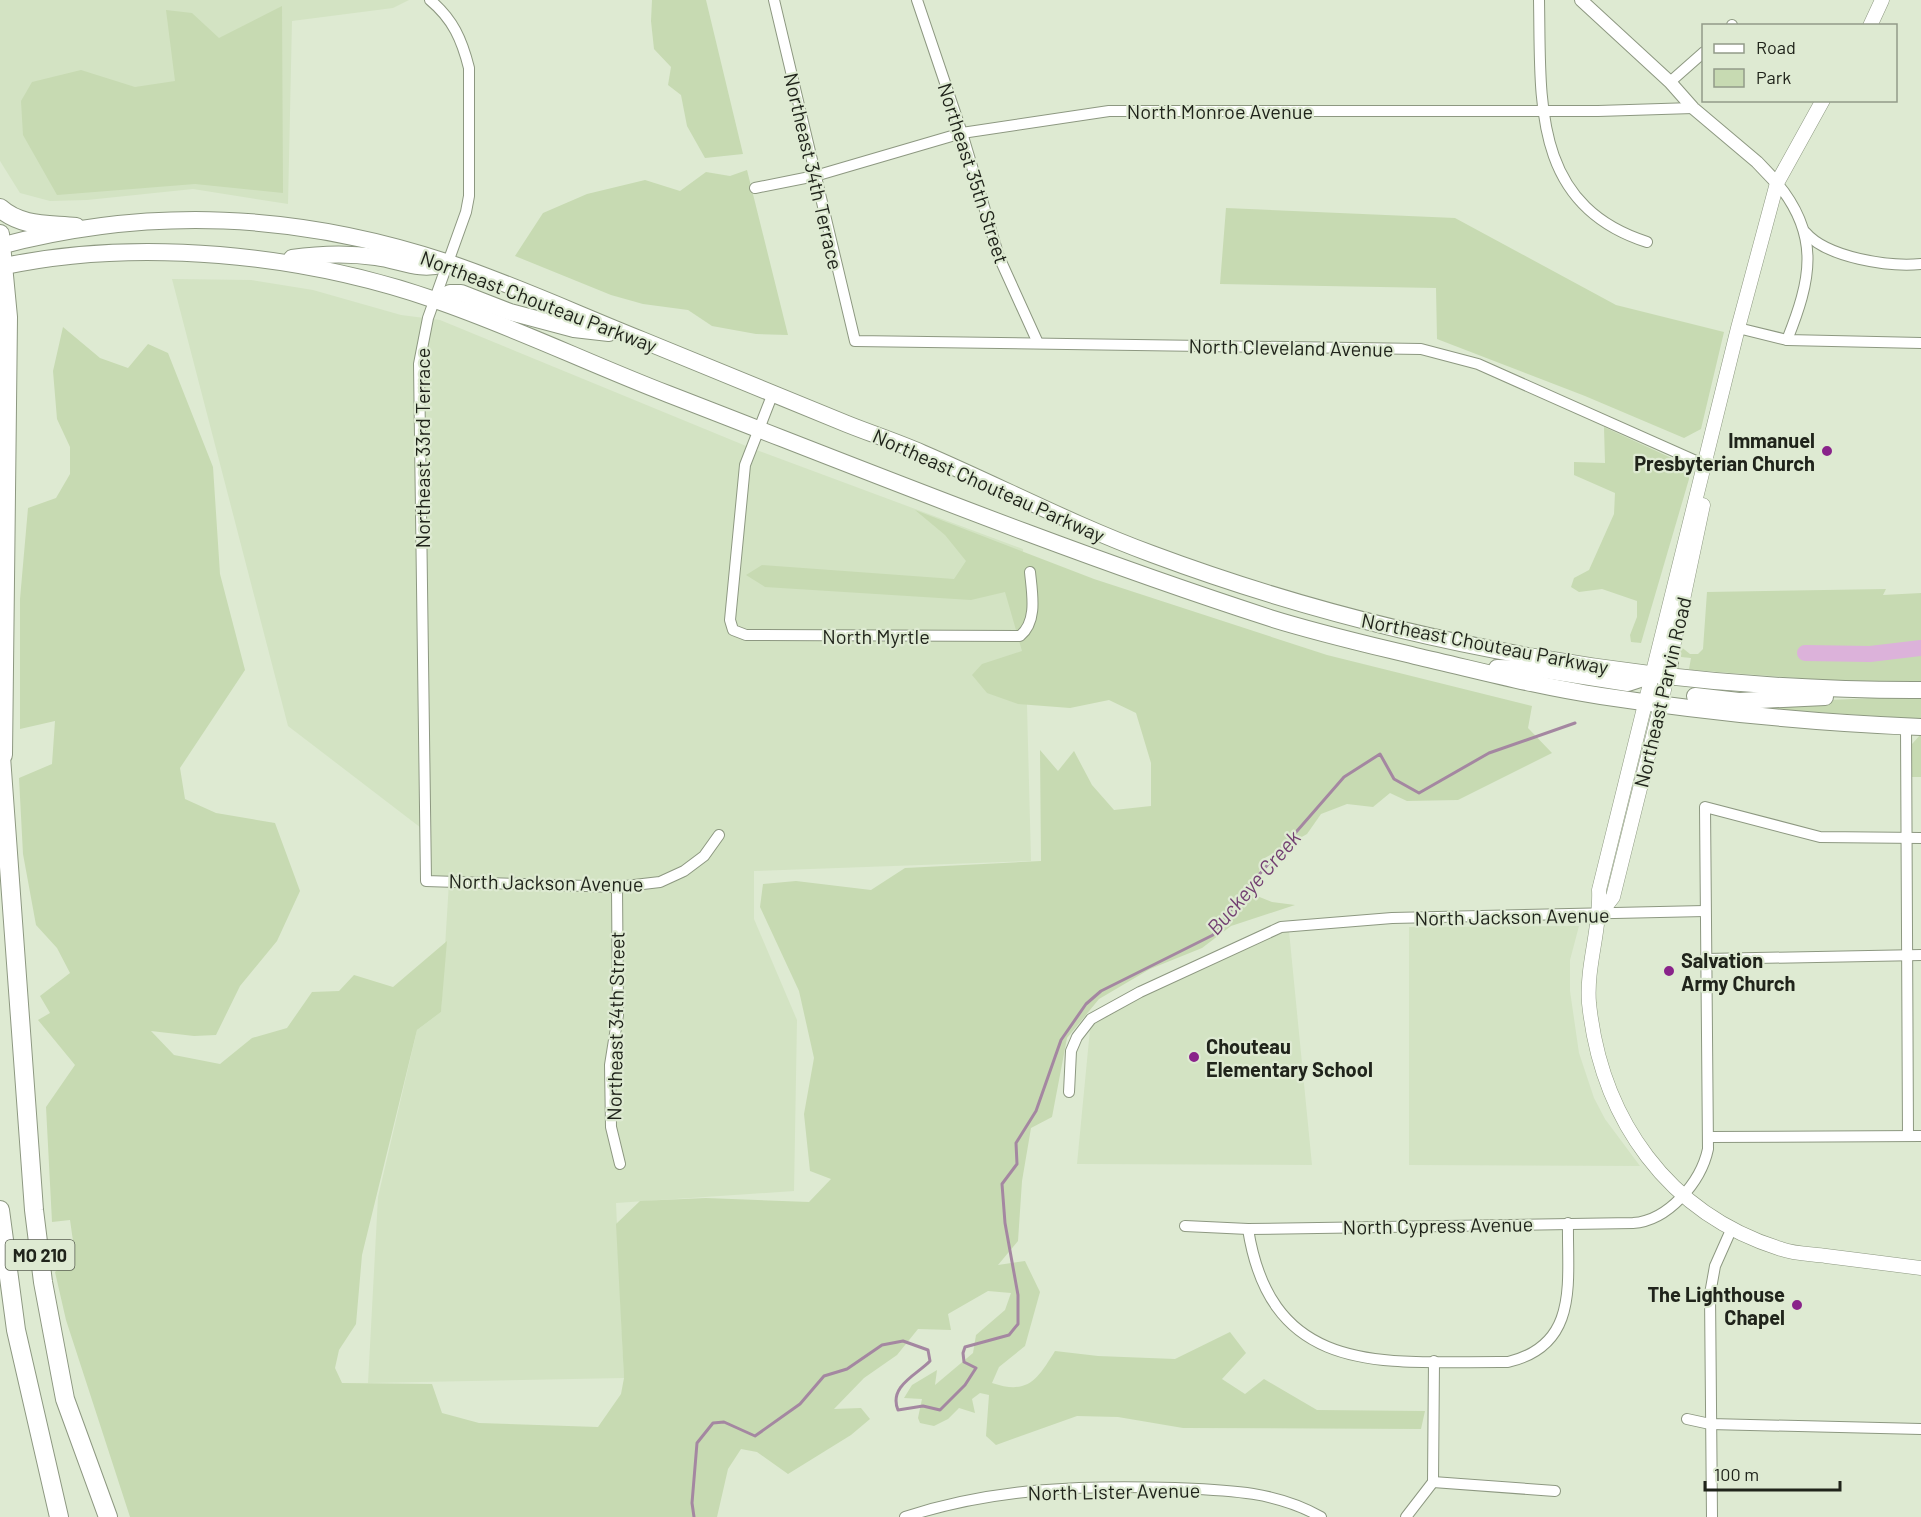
<svg xmlns="http://www.w3.org/2000/svg" width="1921" height="1517" viewBox="0 0 1921 1517" font-family="Barlow,sans-serif">
<rect width="100%" height="100%" fill="#deead2"/>
<!-- built -->
<g fill="#d3e3c3">
<path d="M0,0H409L393,8L292,21L288,204L193,189L87,200L50,201L20,193L0,161Z"/>
<path d="M172,279L251,280L313,290L401,315L440,320L751,448L1023,549L1031,861L754,871V919L797,1020L794,1191L616,1203L624,1378L368,1383L378,1197L417,1030L441,1012L449,882L426,881L425,831L288,726Z"/>
<path d="M1579,926L1570,960V991L1579,1053L1594,1098L1605,1119L1640,1166L1409,1165V927Z"/>
<path d="M1289,931L1312,1165L1077,1164L1091,1019L1216,957Z"/>
</g>
<!-- green -->
<g fill="#c7dab2">
<path d="M652,0H706L743,154L705,158L687,126L681,95L668,85L671,67L654,49L651,21Z"/>
<path d="M282,6L283,193L195,184L57,195L23,135L21,101L32,82L81,70L135,87L175,81L166,10L192,13L219,38Z"/>
<path d="M747,170L788,335L756,334L712,326L688,310L643,304L611,295L515,256L543,213L587,194L645,180L680,191L706,172L730,176Z"/>
<path d="M1226,208L1455,218L1616,305L1724,332L1701,429L1684,438L1585,396L1437,339L1436,288L1220,284Z"/>
<path d="M63,327L100,358L128,368L148,344L168,353L213,467L220,574L245,670L180,768L185,799L216,813L275,823L300,891L277,941L240,986L216,1035L194,1036L151,1031L174,1055L220,1064L252,1038L287,1028L312,992L339,991L354,975L393,987L447,941L441,1012L417,1030L362,1255L356,1324L339,1350L335,1368L342,1383L432,1384L442,1413L479,1423L598,1427L621,1394L624,1378L616,1224L640,1201L706,1198L809,1202L831,1179L810,1171L804,1114L814,1058L799,991L760,907L763,884L796,881L871,890L905,868L1041,861L1040,750L1058,771L1074,751L1092,785L1114,810L1151,806V763L1136,713L1109,700L1070,708L1018,704L987,693L972,675L982,664L1022,651L1005,592L971,600L765,587L746,575L762,565L954,579L966,561L945,535L915,510L1094,579L1327,655L1532,706L1528,728L1552,753L1458,800L1407,801L1390,793L1373,807L1347,804L1321,814L1307,834L1263,859L1252,894L1272,902L1295,905L1231,926L1202,948L1150,969L1099,999L1067,1038L1052,1117L1031,1128L1022,1181L1018,1241L998,1265L1025,1261L1040,1292L1025,1346L999,1367L992,1383C1028,1395 1037,1380 1055,1351L1098,1356L1175,1359L1230,1332L1246,1353L1222,1379L1245,1394L1264,1379L1317,1410L1425,1411L1421,1429L1183,1428L1118,1417L1077,1416L996,1445L986,1436L989,1395L980,1393L972,1399L975,1413L959,1408L948,1419L934,1426L920,1423L918,1418L922,1399L904,1398L912,1385L937,1370L935,1385L973,1353L976,1335L1005,1310L1011,1293L988,1291L948,1314L951,1330L918,1329L897,1355L864,1378L834,1409L861,1408L870,1419L851,1435L788,1474L757,1452L741,1449L728,1469L717,1517H130L66,1320L55,1272L75,1255L70,1220L52,1222L46,1107L75,1065L38,1020L50,1013L40,996L70,973L57,948L36,925L23,854L19,778L52,764L55,721L20,729V599L28,508L56,498L70,474V447L57,419L53,371Z"/>
<path d="M1604,427L1689,466V479L1641,643L1631,642L1630,635L1637,617V601L1602,589L1579,592L1571,587L1574,578L1589,570L1614,514L1615,493L1574,475V462L1605,463Z"/>
<path d="M1886,589L1883,595L1921,593V682L1837,681L1692,670L1689,669L1691,658L1681,657L1680,646L1690,654H1698L1703,649L1707,592Z"/>
<path d="M1921,696V719L1754,708L1740,704Z"/>
<path d="M1921,734V777H1912V744Z"/>
</g>
<g fill="none" stroke-linecap="round" stroke-linejoin="round">
<!-- stream -->
<path stroke="#a487a1" stroke-width="3" d="M694,1517L692,1503L697,1443L713,1423L724,1422L755,1436L800,1404L824,1376L847,1369L882,1345L903,1341L928,1350L930,1361C918,1374 888,1386 898,1410L923,1406L940,1410L965,1385L976,1368L964,1362L963,1353L965,1347L1009,1335L1018,1324V1295L1005,1223L1002,1184L1017,1164L1016,1143L1036,1111L1061,1040L1086,1004L1101,991L1213,935L1243,893L1344,777L1380,754L1394,779L1419,793L1489,753L1575,723"/>
<!-- river -->
<path stroke="#dcb2da" stroke-width="16" d="M1805,653L1870,654L1921,648"/>
<!-- minor casing -->
<g stroke="#8d9881" stroke-width="12">
<g id="minor">
<path d="M430,0C453,19 462,40 469,68V196L466,212L428,318L419,364L426,881L617,887L660,882L684,871L704,856L719,835"/>
<path d="M774,0L855,341L1421,349L1478,364L1705,465"/>
<path d="M917,0L962,133L999,257L1038,343"/>
<path d="M1539,0C1541,100 1531,205 1647,242"/>
<path d="M1732,26V25"/>
<path d="M1670,82L1704,52"/>
<path d="M1777,183C1821,236 1811,280 1787,340"/>
<path d="M755,188L815,176L962,133L1109,111H1598L1693,108"/>
<path d="M1805,232C1827,258 1889,267 1921,264"/>
<path d="M1738,328L1787,340L1921,343"/>
<path d="M773,393L745,465L730,620L733,630L746,635L1020,636C1038,621 1032,593 1030,572"/>
<path d="M1906,726L1908,1136"/>
<path d="M617,887L618,1015L610,1065L611,1127L620,1164"/>
<path d="M1706,959L1921,955"/>
<path d="M1069,1092L1071,1051L1077,1037L1091,1019L1140,992L1281,927L1392,918L1705,911"/>
<path d="M1710,1137L1921,1136"/>
<path d="M1185,1226L1248,1229L1633,1223C1668,1221 1701,1182 1708,1149L1705,807L1820,837L1921,838"/>
<path d="M1248,1229C1272,1381 1389,1361 1508,1362C1580,1345 1567,1281 1568,1223"/>
<path d="M1687,1419L1710,1424L1921,1429"/>
<path d="M1433,1482L1555,1491"/>
<path d="M905,1517C993,1488 1084,1485 1175,1488C1226,1490 1276,1491 1321,1517"/>
<path d="M1406,1517L1433,1482L1434,1361"/>
<path d="M1712,1517L1710,1294L1715,1266L1731,1230"/>
</g>
</g>
<!-- tertiary casing -->
<g stroke="#8d9881" stroke-width="14">
<path id="tertiary" d="M1581,0L1670,82L1693,108L1757,162L1777,183"/>
</g>
<!-- secondary casing -->
<g stroke="#8d9881" stroke-width="15">
<g id="secondary">
<path d="M1870,26L1882,0"/>
<path d="M1823,100L1777,183L1738,328L1599,890C1601,928 1586,966 1589,1003C1601,1119 1668,1214 1781,1249C1795,1254 1812,1254 1826,1256C1858,1260 1889,1264 1921,1268"/>
<path d="M1600,914L1613,897L1661,704L1703,505"/>
</g>
</g>
<!-- primary casing -->
<g stroke="#8d9881" stroke-width="18">
<g id="primary">
<path d="M0,246C151,206 297,213 446,262C512,284 577,314 642,340C710,368 778,396 847,424C872,434 897,442 922,453C999,486 1073,525 1152,554C1396,645 1662,691 1921,690"/>
<path d="M292,258C319,254 348,253 376,257C400,260 419,272 444,264"/>
<path d="M0,267C138,237 302,254 435,300C514,327 590,364 668,394C867,471 1066,552 1270,618C1318,633 1366,644 1415,656C1477,670 1539,687 1601,696C1707,712 1814,723 1921,727"/>
<path d="M435,300L450,293H461L510,312L574,329L609,333"/>
<path d="M1497,668L1539,669L1628,683L1665,671L1670,664"/>
<path d="M1695,696L1739,701L1825,697"/>
</g>
</g>
<!-- motorway casing -->
<g stroke="#8d9881" stroke-width="20">
<g id="motorway">
<path d="M0,208C21,227 49,224 76,227"/>
<path d="M0,234L8,317L3,755"/>
<path d="M0,743L34,1210L43,1282L65,1399L108,1517"/>
<path d="M0,1210L16,1330L59,1517"/>
</g>
</g>
<!-- minor -->
<use href="#minor" stroke="#fff" stroke-width="10"/>
<!-- tertiary -->
<use href="#tertiary" stroke="#fff" stroke-width="12"/>
<!-- secondary -->
<use href="#secondary" stroke="#fff" stroke-width="14"/>
<!-- primary -->
<use href="#primary" stroke="#fff" stroke-width="16"/>
<!-- motorway -->
<use href="#motorway" stroke="#fff" stroke-width="18"/>
</g>
<!-- markers -->
<g fill="#89238a" stroke="#deead2" stroke-width="2">
<circle cx="1827" cy="451" r="6"/>
<circle cx="1669" cy="971" r="6"/>
<circle cx="1194" cy="1057" r="6"/>
<circle cx="1797" cy="1305" r="6"/>
</g>
<g text-anchor="middle" dominant-baseline="central" stroke-width="4.5" stroke-linejoin="round" paint-order="stroke">
<!-- shield labels -->
<rect fill="#deead2" stroke="#595f52" stroke-width="1.5" x="5.5" y="1240" width="69" height="30" rx="4.5"/>
<g font-size="18" font-weight="bold" fill="#20241b">
<text x="40" y="1255">MO 210</text>
</g>
<!-- street labels -->
<g font-size="20" fill="#20241b" stroke="#deead2">
<text x="1220" y="111">North Monroe Avenue</text>
<text transform="translate(814 171) rotate(77)">Northeast 34th Terrace</text>
<text transform="translate(974 173) rotate(72)">Northeast 35th Street</text>
<text transform="translate(539 301) rotate(21)">Northeast Chouteau Parkway</text>
<text transform="translate(1291 347) rotate(1)">North Cleveland Avenue</text>
<text transform="translate(422 448) rotate(-90)">Northeast 33rd Terrace</text>
<text transform="translate(989 485) rotate(24)">Northeast Chouteau Parkway</text>
<text x="876" y="636">North Myrtle</text>
<text transform="translate(1485 643) rotate(11)">Northeast Chouteau Parkway</text>
<text transform="translate(1662 692) rotate(-77)">Northeast Parvin Road</text>
<text transform="translate(546 882) rotate(1)">North Jackson Avenue</text>
<text transform="translate(1512 916) rotate(-1)">North Jackson Avenue</text>
<text transform="translate(615 1026) rotate(-89)">Northeast 34th Street</text>
<text transform="translate(1438 1225) rotate(-1)">North Cypress Avenue</text>
<text transform="translate(1114 1491) rotate(-1)">North Lister Avenue</text>
</g>
<!-- poi labels -->
<g font-size="20" font-weight="bold" fill="#20241b" stroke="#deead2" text-anchor="end">
<text x="1815" y="440">Immanuel<tspan x="1815" dy="23">Presbyterian Church</tspan></text>
<text x="1681" y="960" text-anchor="start">Salvation<tspan x="1681" dy="23">Army Church</tspan></text>
<text x="1206" y="1046" text-anchor="start">Chouteau<tspan x="1206" dy="23">Elementary School</tspan></text>
<text x="1785" y="1294">The Lighthouse<tspan x="1785" dy="23">Chapel</tspan></text>
</g>
<!-- water labels -->
<g font-size="21" font-style="italic" fill="#734072" stroke="#deead2">
<text transform="translate(1253 882) rotate(-49)">Buckeye Creek</text>
</g>
</g>
<!-- legend -->
<rect x="1702" y="24" width="195" height="78" fill="#deead2" stroke="#929b89" stroke-width="1.5"/>
<rect x="1714" y="44" width="30" height="9" fill="#ffffff" stroke="#929b89" stroke-width="1.5"/>
<text x="1756" y="54" font-size="18" fill="#20241b">Road</text>
<rect x="1714" y="69" width="30" height="18" fill="#c7dab2" stroke="#929b89" stroke-width="1.5"/>
<text x="1756" y="84" font-size="18" fill="#20241b">Park</text>
<!-- scale -->
<path d="M1705 1481v9h135v-9" fill="none" stroke="#20241b" stroke-width="3"/>
<text x="1714" y="1481" font-size="18" fill="#20241b" stroke="#deead2" stroke-width="4.5" paint-order="stroke">100 m</text>
</svg>
